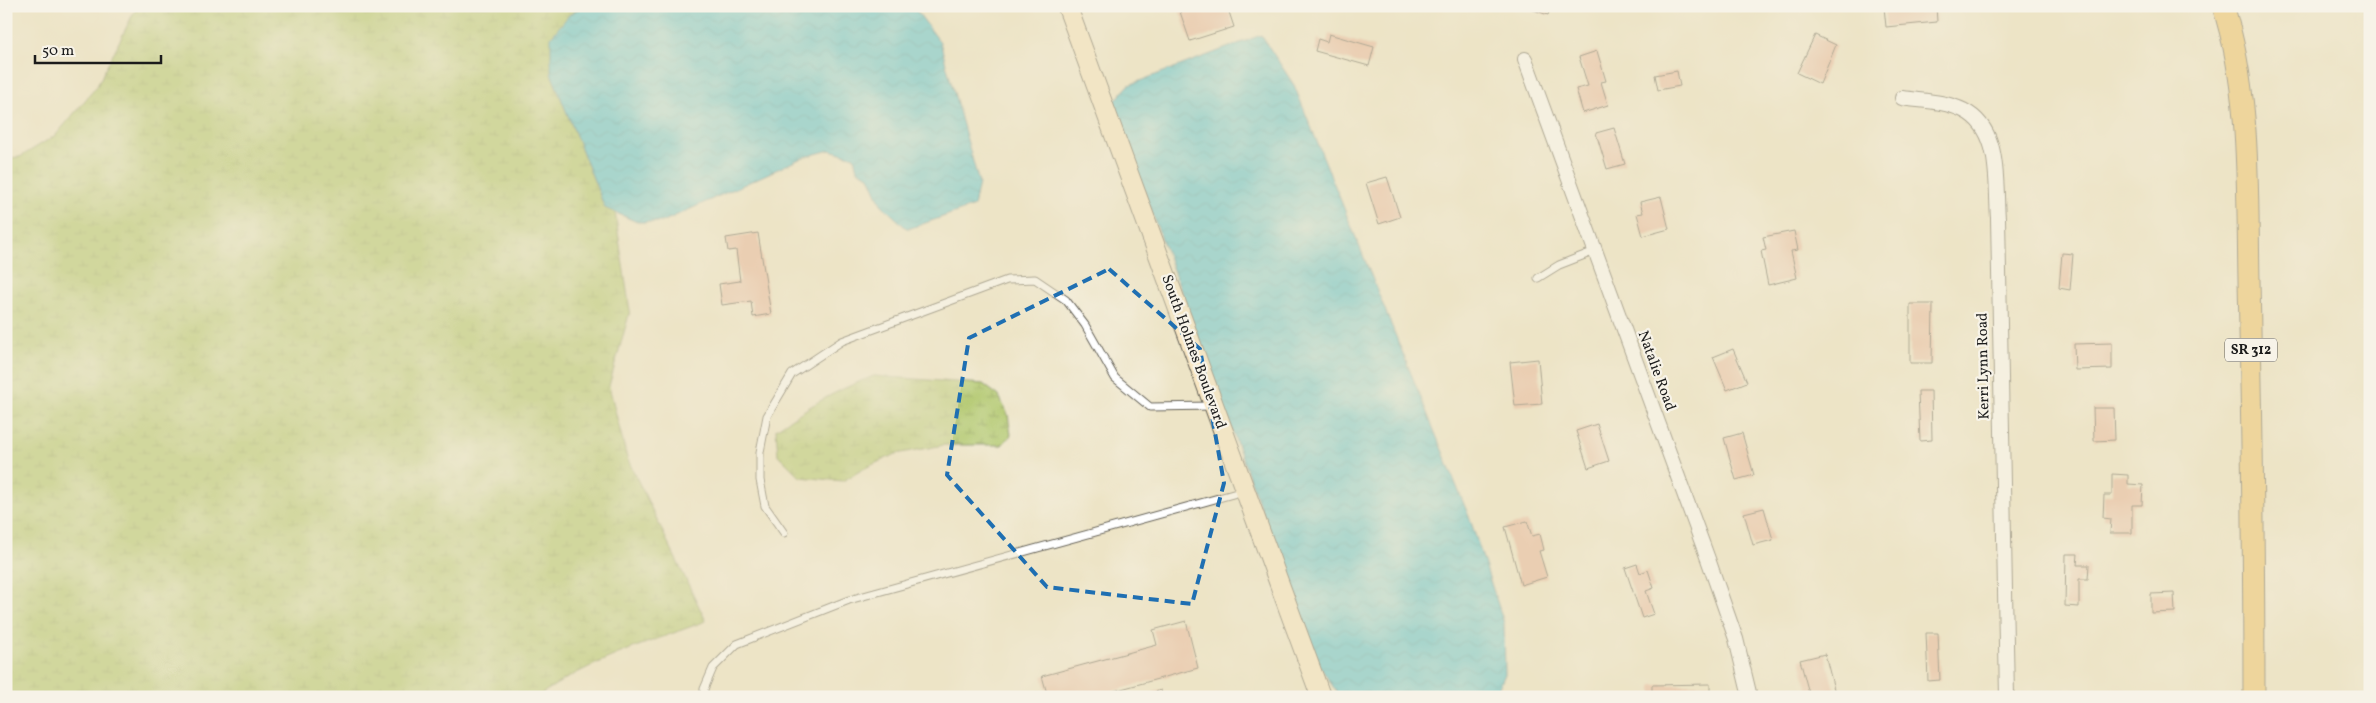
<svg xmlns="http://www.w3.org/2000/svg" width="2376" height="703" viewBox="0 0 2376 703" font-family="Vollkorn,serif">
<defs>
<pattern id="wetland-marsh" width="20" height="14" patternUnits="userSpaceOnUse" patternTransform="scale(1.25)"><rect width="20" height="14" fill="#b0c76c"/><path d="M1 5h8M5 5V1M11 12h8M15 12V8" fill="none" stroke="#97aa5d"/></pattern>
<pattern id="water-waves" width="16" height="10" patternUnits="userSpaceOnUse" patternTransform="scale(1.25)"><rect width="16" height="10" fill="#59c4d3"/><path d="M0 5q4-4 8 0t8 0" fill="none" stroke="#4da8b5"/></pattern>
</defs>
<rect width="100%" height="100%" fill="#f7f3e8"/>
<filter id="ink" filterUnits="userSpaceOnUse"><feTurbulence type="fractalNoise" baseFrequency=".02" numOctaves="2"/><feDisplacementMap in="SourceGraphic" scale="10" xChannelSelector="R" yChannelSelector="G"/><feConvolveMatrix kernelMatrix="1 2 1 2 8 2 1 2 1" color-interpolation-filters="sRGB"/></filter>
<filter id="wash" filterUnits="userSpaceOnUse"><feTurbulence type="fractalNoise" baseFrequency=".0096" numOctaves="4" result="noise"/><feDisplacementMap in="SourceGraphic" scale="20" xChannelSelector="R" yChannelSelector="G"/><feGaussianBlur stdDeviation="1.12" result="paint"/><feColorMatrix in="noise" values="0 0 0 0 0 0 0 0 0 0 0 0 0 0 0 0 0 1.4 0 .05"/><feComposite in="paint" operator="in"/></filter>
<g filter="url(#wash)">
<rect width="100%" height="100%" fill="#ede4c6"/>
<!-- wetland -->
<g fill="url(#wetland-marsh)" stroke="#667244">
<path d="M141,6H583L569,16L551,73L605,208L615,212L630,311L609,386L627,458L706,621C648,643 588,661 537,697H6V158L20,157L56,135L97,86L134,12Z"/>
<path d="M874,376L983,384L999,396L1008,415L1011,435L1002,445H944L896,454L865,468L843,481L800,477L778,455L776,429C807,407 838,389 874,376Z"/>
</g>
<!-- water -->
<g fill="url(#water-waves)" stroke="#3a7078">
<path d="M583,6H913L940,42L979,183L974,206L911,228H906L881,204L869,176L857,170L854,157L830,150L804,157L662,222H637L605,208L551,73V37L569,15Z"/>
<path d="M1261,35L1294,85L1470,519L1504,623L1505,674L1495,697H1340L1318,664L1112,104L1129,85Z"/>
</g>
<g id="blocks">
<!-- building -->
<g fill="#e7b399">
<path d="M1178,6H1227L1234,27L1190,41Z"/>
<path d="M1532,6H1551L1548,15L1531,9Z"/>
<path d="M1936,6L1937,22L1886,27L1884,7Z"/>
<path d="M1329,34L1374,47L1369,66L1315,51L1318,39L1327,42Z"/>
<path d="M1815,35L1836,45L1820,84L1797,73Z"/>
<path d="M1597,51L1606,81L1601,82L1608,105L1583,113L1576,89L1588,86L1579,57Z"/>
<path d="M1677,71L1680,86L1658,90L1655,75Z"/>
<path d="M1614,128L1625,164L1607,169L1596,133Z"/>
<path d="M1387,177L1400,217L1379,224L1366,183Z"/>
<path d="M1661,197L1669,229L1643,236L1637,214L1643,213L1640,202Z"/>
<path d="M1794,231L1798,250L1791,251L1797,278L1768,285L1761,251L1766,250L1763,237Z"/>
<path d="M758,233L771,314L753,317L751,301L722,305L719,284L740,281L736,250L728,251L726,238Z"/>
<path d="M2062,253L2073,254L2070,290L2059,288Z"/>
<path d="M1910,304H1933L1932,363H1910Z"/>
<path d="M2112,343V369L2075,370L2074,344Z"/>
<path d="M1733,349L1747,382L1727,390L1713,357Z"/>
<path d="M1538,359L1542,404L1515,406L1510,362Z"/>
<path d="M1918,391H1931L1932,440L1920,441Z"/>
<path d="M2093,408H2114L2115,440L2094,441Z"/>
<path d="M1597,424L1609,461L1588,468L1576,431Z"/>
<path d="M1742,433L1754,475L1736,480L1724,438Z"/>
<path d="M2112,474L2128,475V484L2143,485L2142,505H2132V533H2110L2111,519L2103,518L2104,495H2112Z"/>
<path d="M1764,508L1773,540L1753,545L1744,513Z"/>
<path d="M1527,521L1532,536L1540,534L1544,550L1539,551L1547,577L1521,585L1505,527Z"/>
<path d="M2066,554H2078L2077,565H2089L2088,579H2079V607L2065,606Z"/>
<path d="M1637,564L1640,573L1648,570L1654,588L1646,591L1654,614L1642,618L1625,568Z"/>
<path d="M2174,593L2175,612L2151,613V594Z"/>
<path d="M1186,621L1198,668L1092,697H1048L1042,676L1157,645L1153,630Z"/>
<path d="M1926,633H1938L1940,680L1928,681Z"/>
<path d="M1825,654L1836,697H1810L1800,660Z"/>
<path d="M1710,684V697H1652V685Z"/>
<path d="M1161,690L1163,697H1143V696Z"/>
<path d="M1597,693V697H1581L1580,696Z"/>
</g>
</g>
</g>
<g filter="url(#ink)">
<use href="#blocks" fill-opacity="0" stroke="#656258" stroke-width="1"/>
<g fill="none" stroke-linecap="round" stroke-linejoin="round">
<!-- service casing -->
<g stroke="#656258" stroke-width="9">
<g id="service">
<path d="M1538,278L1559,265L1595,251"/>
<path d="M784,533L765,506L760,480V452L767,416L792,374L842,341L1007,280L1035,279L1066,300L1085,325L1115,378L1150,407L1213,406"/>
<path d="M704,697V689L713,668L737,644L849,600L1244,491"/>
</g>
</g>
<!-- minor casing -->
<g stroke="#656258" stroke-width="16">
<g id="minor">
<path d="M1525,59L1708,559L1736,639L1750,697"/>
<path d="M1902,98C1922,101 1945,101 1963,110C2002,129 1995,181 1998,218L2007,697"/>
</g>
</g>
<!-- secondary casing -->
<g stroke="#656258" stroke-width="21">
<path id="secondary" d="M1067,6L1321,697"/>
</g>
<!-- primary casing -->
<g stroke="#656258" stroke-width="23">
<path id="primary" d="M2223,6C2251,92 2247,191 2249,280C2252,419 2254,558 2254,697"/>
</g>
<!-- service -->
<use href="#service" stroke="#fff" stroke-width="7"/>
<!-- minor -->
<use href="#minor" stroke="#fff" stroke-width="14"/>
<!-- secondary -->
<use href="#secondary" stroke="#f9e7c3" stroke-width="19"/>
<!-- primary -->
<use href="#primary" stroke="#efc469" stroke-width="21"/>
</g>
</g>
<!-- marked area -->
<path d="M0 0H2376V703H0ZM1109,269L1200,349L1224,483L1192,604L1047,587L947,475L969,338Z" fill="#ede4c6" fill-opacity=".55" fill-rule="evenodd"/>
<path fill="none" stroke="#1f6fb2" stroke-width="4" stroke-dasharray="10 6" stroke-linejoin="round" d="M1109,269L1200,349L1224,483L1192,604L1047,587L947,475L969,338Z"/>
<g text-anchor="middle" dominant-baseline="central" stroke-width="4.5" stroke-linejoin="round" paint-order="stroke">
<!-- shield labels -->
<rect fill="#f7f3e8" stroke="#5e5c59" stroke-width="1" x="2225" y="338.5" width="52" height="23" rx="4"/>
<g font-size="14" font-weight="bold" fill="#1c1c1c">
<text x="2251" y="350">SR 312</text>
</g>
<!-- street labels -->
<g font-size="15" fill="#1c1c1c" stroke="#f7f3e8">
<text transform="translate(1193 352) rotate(70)">South Holmes Boulevard</text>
<text transform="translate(1984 366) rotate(-91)">Kerri Lynn Road</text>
<text transform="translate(1656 371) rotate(70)">Natalie Road</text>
</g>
</g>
<!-- margin -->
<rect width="2376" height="703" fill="none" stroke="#f7f3e8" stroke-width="25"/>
<!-- scale -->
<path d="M35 55v8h126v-8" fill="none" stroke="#1c1c1c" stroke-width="2.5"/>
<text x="42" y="55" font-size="15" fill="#1c1c1c" stroke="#f7f3e8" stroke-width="4" paint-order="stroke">50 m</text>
</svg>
